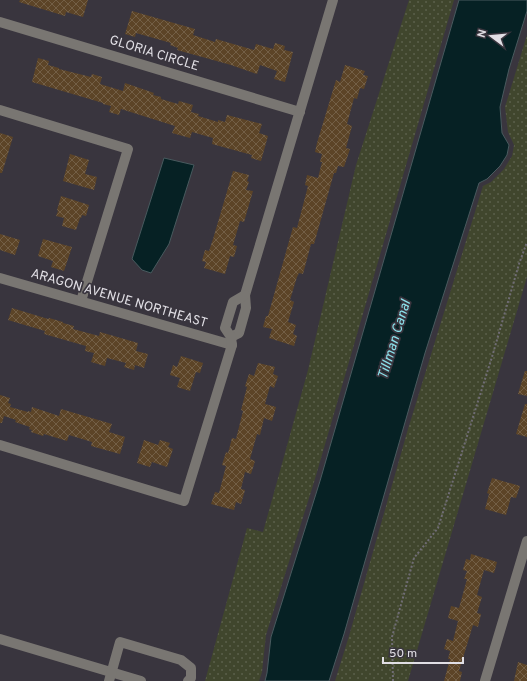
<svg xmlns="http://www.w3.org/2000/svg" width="527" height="681" viewBox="0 0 527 681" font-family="Overpass,sans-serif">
<defs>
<pattern id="grass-dots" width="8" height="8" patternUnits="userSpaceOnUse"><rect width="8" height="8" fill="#40462d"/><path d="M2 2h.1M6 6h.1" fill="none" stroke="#5b604b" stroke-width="1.8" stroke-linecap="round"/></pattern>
<pattern id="building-cross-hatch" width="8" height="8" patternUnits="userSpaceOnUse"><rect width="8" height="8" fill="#5c4427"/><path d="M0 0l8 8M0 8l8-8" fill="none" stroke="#735f46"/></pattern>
</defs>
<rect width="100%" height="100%" fill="#39353e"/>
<!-- grass -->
<g fill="url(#grass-dots)">
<path d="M409,0H454L315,479L266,635L262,672L259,681H205L247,528L263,532L308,370L356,165Z"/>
<path d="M527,35V277L408,681H335L349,636L408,429L483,186L491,182L504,169L512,156L514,145L508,132L505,107Z"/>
</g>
<!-- water -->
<g fill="#062124" stroke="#485a5e">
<path d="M459,0H527V11L509,69L500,107L502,133L509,145L507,155L500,166L487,179L479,183L425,353L344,634L329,681H265L267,673L271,637L320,481Z"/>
<path d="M164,158L194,165L169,244L151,273L142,270L132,259Z"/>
</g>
<!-- building -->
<g fill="url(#building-cross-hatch)">
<path d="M20,0H88L83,17L66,12L65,16L19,2Z"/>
<path d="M132,11L195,29L193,35L215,42L216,39L254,50L256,44L273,49L275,43L285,46L284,50L293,52L285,82L274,79L277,71L260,65L257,74L231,65L177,50L178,48L170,45L171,43L136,33L135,37L125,34Z"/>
<path d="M38,58L49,61L48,65L59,68V69L91,77L92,74L102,77L100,84L123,91L125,83L154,93L153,95L161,97V99L178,104L179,101L193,105L191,112L199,114L198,116L218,122V120L225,122L227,115L262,124L259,133L268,136L261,161L251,158L252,155L212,144L213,138L192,132L190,138L172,133L175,126L121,109L119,115L109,112L111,106L103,104V103L32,82Z"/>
<path d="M345,65L365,71L363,75L368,76L364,89L360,88L357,99L354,98L347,124L352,126L346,148L350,149L344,167L338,166L336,173H334L314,244H311L303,274L299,273L297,277L290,300L294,302L288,322L296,325L293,334L297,336L294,346L269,338L272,329L263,327L266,316H268L293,227L297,228L308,186L305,185L307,175L318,178L322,162H320L322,154L315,152L317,143L336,80L340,82Z"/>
<path d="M0,133L13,137L2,173H0Z"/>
<path d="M70,154L89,160L85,174L97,177L94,190L63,181Z"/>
<path d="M233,171L249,175L247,181L249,182L246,190L253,191L244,222L240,221L233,245L237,246L234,257L230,256L225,274L204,268L206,262L202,261L205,250L209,251L213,239Z"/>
<path d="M61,196L89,205L86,216L82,215L81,218H80L76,230L62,226L64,218L56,216L58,211L57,210Z"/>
<path d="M0,234L20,240L15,255L0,250Z"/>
<path d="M43,239L72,247L64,271L51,267L53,261L38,256Z"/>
<path d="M12,308L48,319L49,318L63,322V323L74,326L73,329L99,336L100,332L138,343L136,351L148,354L144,368L135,365L134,370L124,367L126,363L107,358L105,366L91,362L94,353L85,351L86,346L44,334L45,331L8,320Z"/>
<path d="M181,356L203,363L200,373L196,372L190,391L177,387L180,378L170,375L173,365L177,367Z"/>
<path d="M258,363L275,367L273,374L278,376L274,388L270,386L265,404L276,407L272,421L264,418L260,435L257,434L250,459L255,461L251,474L245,472L241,489L245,490L241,504L236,502L234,510L211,504L215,492L219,493L226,466L222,465L226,452L228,453L232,438L236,439L243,411L241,410L247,387L245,386L249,374L254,376Z"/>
<path d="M525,371H527V396L518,394Z"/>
<path d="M0,395L10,398L8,403L11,404L10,407L28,412V411L31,412L32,407L59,416L61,409L112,424L109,432L125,437L120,454L91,446L92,442L69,435L67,441L44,434L43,436L31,432L32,430L29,429L30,427L15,422L16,420L4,416L2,423H0Z"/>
<path d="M525,404H527V437L516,434Z"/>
<path d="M144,440L158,445L160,440L170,443L168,447L173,449L167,467L152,462L150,467L137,463Z"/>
<path d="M492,478L520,486L516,498L511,497L506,515L485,509L489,494L487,493Z"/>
<path d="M471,554L497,562L494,573L484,570L477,595L482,597L477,613L481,614L478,627L473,625L459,671L462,672L460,681H444L450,659H448L450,651L444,649L447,639L453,641L458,621L448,618L451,606L459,608L467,579H464L467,571L463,570L466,559L470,560Z"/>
<path d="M518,662L527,665V681H514Z"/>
</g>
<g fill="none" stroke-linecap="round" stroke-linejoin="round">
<!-- path -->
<path stroke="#706d75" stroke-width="2" stroke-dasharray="2 2" stroke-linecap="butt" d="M393,681L392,637L414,558L438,528L492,357L519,264L527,242"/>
<!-- minor -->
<g stroke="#797672" stroke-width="10">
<path d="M0,22L300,112"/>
<path d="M0,110L128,149L81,301"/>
<path d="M0,278L232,345"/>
<path d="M231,337L239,333L246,308L245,295L333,0"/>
<path d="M0,445L184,501L232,345L231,337L225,328L233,302L245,295"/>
<path d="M0,639L141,681"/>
<path d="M109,681L120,642L181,660L191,668V678L188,681"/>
<path d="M485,681L527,541"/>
</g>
</g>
<g text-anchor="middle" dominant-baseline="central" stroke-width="3.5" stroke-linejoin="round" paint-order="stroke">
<!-- street labels -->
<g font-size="13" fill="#e1dfe5" stroke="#39353e">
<text transform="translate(154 54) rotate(17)">GLORIA CIRCLE</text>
<text transform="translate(119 299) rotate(16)">ARAGON AVENUE NORTHEAST</text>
</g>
<!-- water labels -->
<g font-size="14" font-style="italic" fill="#8ce2ec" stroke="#39353e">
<text transform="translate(395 340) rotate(-73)">Tillman Canal</text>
</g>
</g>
<!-- north arrow -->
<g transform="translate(491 36) rotate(286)" stroke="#39353e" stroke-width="3" paint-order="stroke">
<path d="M0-3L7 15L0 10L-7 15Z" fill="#e1dfe5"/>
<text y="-6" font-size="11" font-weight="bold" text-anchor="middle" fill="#e1dfe5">N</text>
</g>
<!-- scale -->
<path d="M383 657v6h80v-6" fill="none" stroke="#e1dfe5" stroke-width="2"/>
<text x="389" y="657" font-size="12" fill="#e1dfe5" stroke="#39353e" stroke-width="3" paint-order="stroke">50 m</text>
</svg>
